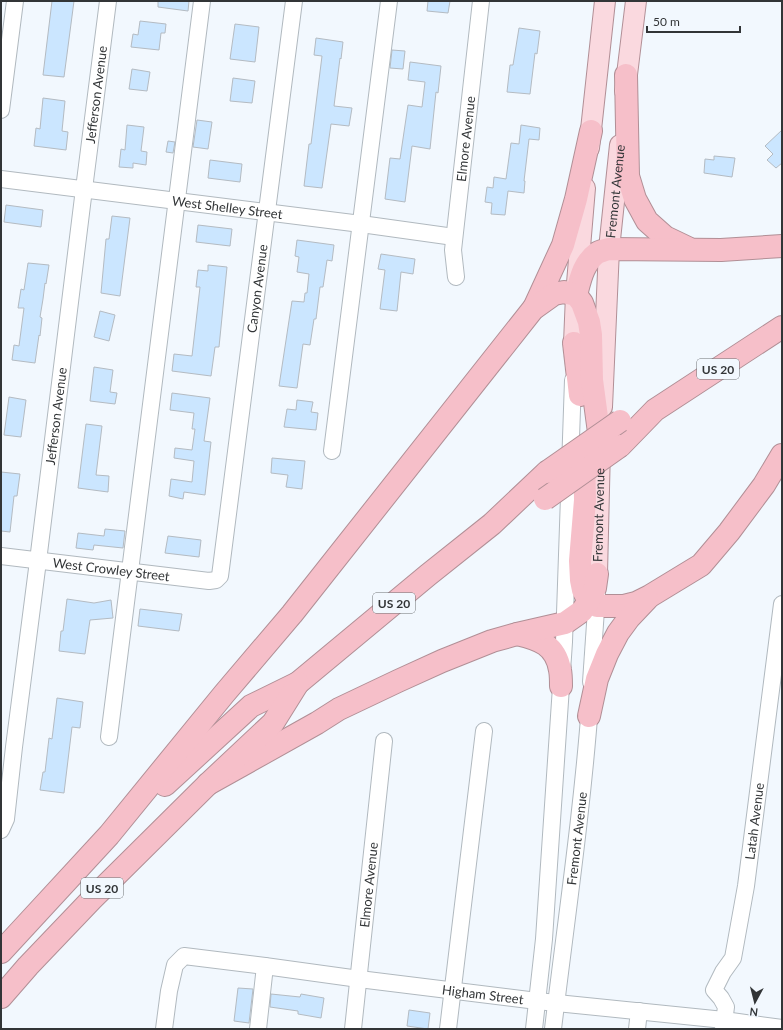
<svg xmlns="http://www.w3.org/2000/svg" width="783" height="1030" viewBox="0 0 783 1030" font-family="Lato,sans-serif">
<rect width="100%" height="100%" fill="#f2f8fe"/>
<!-- building -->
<g fill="#cbe6ff" stroke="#b4bbc2">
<path d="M52,1H74L64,77L43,75Z"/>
<path d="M158,1H189L188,11L158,7Z"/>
<path d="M428,1H450L448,13L427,11Z"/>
<path d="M140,21L166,24L165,33H161L159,50L131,47L133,34L138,35Z"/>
<path d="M235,24L259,27L255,62L230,59Z"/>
<path d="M519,28L540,31L537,54L535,53L530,94L507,92L510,65H513Z"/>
<path d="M316,38L343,42L341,59L340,58L334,106L352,108L349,126L331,124L322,188L304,186L309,144H311L322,56L314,55Z"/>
<path d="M392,50L405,51L403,69L390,68Z"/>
<path d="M410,62L441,66L438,93L436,92L430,149L412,146L405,202L385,199L390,158L400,159L408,105L422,107L425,82L408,80Z"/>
<path d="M132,69L150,72L147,91L129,89Z"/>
<path d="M233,78L255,81L252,103L230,101Z"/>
<path d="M43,98L65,101L62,131L68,132L66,150L34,146L36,128L40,129Z"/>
<path d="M197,120L212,122L208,149L193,147Z"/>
<path d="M127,125L144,127L141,151L147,152L146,165L133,163V168L119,167L121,149L125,150Z"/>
<path d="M521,125L540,128L539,140L529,139L524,181H525L524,193L508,191L505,215L491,214L492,203L485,202L487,187L493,188L494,177L506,179L511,143L519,144Z"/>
<path d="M782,130V163L776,168L767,160L773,154L765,146Z"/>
<path d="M168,141L175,142L173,153L166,152Z"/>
<path d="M714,156L735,158L732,177L704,173L705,159L714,160Z"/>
<path d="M210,160L242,164L240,182L208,178Z"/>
<path d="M6,205L43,210L41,227L4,222Z"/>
<path d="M112,216L130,218L120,296L101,293L106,239H109Z"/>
<path d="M198,225L232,229L230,246L196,242Z"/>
<path d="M297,240L334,245L332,261L327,260L323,287H320L316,319H314L310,345L303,344L297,388L279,386L292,301L304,302L305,293H307L309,274L297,272L299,257L295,256Z"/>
<path d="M381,254L415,259L413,274L401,272L397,311L380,309L385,270L378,269Z"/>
<path d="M28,263L49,265L46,284L45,283L43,299L40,317L42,318L40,336L39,335L35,363L12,360L14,345L19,346L24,308H18L21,289L24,290Z"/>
<path d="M208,265L227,267L219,347H215L211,376L172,371L174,354L192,356L200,287H196L198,270L208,271Z"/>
<path d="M100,311L115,315L109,341L94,337Z"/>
<path d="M94,367L113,370L110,392L117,393L115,404L90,401Z"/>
<path d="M172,393L210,398L204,441L211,442L205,495L184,492L183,499L169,496L171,479L192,482L194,461L174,458L175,448L192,450L195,429H192L194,413L170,410Z"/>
<path d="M9,397L26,400L21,437L4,435Z"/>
<path d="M297,400L313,402L311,412L318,413L316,430L284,427L287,409L296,410Z"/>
<path d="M86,424L102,426L96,475L109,476L108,492L78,488Z"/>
<path d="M272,458L305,461L302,489L286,487L288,475L271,473Z"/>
<path d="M1,472L20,474L17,496H14L10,532L1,531Z"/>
<path d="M105,529L125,531L123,548L94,545L93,550L76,548L78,533L104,536Z"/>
<path d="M168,536L201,540L199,557L165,553Z"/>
<path d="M67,599L94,603L111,600L113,618L90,620L85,654L59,651L61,631H63Z"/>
<path d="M140,609L182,614L179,631L138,626Z"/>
<path d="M57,698L83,702L80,728L72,727L64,793L40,790L43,772H45L49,738L52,739Z"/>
<path d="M238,988L253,989L249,1023L234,1021Z"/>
<path d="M271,994L300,997L301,994L324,998L321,1018L298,1014V1011L270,1007Z"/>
<path d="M409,1010L430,1013L428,1029L407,1026Z"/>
</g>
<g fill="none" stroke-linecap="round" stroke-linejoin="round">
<!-- minor casing -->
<g stroke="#b1b9bf" stroke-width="18">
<g id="minor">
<path d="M1,110L15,1"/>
<path id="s1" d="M1,179L361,224L454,237"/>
<path id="s2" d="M456,277L453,250L481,1"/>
<path d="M332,451L389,1"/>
<path id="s3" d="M1,556L209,581L216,580L220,576L294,1"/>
<path d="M591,682L597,595"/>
<path d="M109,737L202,1"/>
<path id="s4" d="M1,830L6,819L14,747L38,561L84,189L108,1"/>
<path id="s5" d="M164,1029L169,991L175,965L184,956L265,966L359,979L537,1001L724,1020L782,1028"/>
<path d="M258,1029L265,966"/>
<path id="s6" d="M353,1029L384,741"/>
<path d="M448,1029L484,731"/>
<path d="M534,1029L544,939L564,642L573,380"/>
<path id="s7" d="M553,1029C566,921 582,813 590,705"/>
<path d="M637,1029L639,1011"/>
<path id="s8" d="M723,1029L726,1007L721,998L714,990L723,972L733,958L746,886L782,604"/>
</g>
</g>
<!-- major casing -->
<g stroke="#b18f96" stroke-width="22">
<g id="major">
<path d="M625,91L636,1"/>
<path d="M589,148L605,1"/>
<path d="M574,343L576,295L585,188"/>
<path id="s9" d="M602,407L609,249L620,145"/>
<path id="s10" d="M597,574L600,447"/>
</g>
</g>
<!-- highway casing -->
<g stroke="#b18f96" stroke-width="24">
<g id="highway">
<path d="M626,75L628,176L635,199L647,221L665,237L688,248"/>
<path d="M576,295C580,280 583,263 597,253C601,251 605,250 609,249L721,250L782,246"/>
<path d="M534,308L563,245L576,199L591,131"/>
<path d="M574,343L580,395"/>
<path d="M620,446L655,410L782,327"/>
<path d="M584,455L585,500L580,561L581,580L583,590L589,601L597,606H624L636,603L650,596L701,565L729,532L764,485L782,455"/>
<path d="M517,634C539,639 556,645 560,670C561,675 561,680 561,686"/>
<path d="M589,716L597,679L607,654L618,633L629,618L647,599"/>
<path d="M208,784L317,723L339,709L398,681L442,661L492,641L517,634L565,623L582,611L589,601L595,588L597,574"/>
<path d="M165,785L251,706L298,683L428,575L492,524L547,472"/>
<path d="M1,952L109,835L224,694L292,614L533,309L554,294L564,292L576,295L582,303L589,322L591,335L592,380L600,440"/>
<path d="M1,997L28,966L92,899L208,784L273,723L298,683"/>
</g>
</g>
<!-- minor -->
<use href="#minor" stroke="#fff" stroke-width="16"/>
<!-- major -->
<use href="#major" stroke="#fad9df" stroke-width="20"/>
<!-- highway -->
<use href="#highway" stroke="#f6bfc9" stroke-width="22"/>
<!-- highway-bridge casing -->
<g stroke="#b18f96" stroke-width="24" stroke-linecap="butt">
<g id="highway-bridge">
<path d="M547,472L620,421"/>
<path d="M545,499L620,446"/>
</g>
</g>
<!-- highway-bridge -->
<use href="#highway-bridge" stroke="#f6bfc9" stroke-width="22"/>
</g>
<g text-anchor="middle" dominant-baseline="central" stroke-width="3.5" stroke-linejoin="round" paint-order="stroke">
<!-- shield labels -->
<g fill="#f2f8fe" stroke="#6c7073" stroke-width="1">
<rect x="697" y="359" width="42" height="20" rx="3"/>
<rect x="373" y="593" width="42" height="20" rx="3"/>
<rect x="81" y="878" width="42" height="20" rx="3"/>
</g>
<g font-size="12" font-weight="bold" fill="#323537">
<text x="718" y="369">US 20</text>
<text x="394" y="603">US 20</text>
<text x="102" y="888">US 20</text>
</g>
<!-- street labels -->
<g font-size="13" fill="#323537" stroke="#f2f8fe">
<text stroke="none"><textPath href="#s4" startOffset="742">Jefferson Avenue</textPath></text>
<text stroke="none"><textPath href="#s2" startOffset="139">Elmore Avenue</textPath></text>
<text stroke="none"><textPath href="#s9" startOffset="216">Fremont Avenue</textPath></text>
<text stroke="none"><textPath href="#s1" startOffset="228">West Shelley Street</textPath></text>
<text stroke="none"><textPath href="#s3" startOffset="512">Canyon Avenue</textPath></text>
<text stroke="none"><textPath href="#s4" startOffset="418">Jefferson Avenue</textPath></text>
<text stroke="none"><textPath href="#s10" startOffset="59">Fremont Avenue</textPath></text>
<text stroke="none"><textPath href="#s3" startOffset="111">West Crowley Street</textPath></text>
<text stroke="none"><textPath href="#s8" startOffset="219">Latah Avenue</textPath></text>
<text stroke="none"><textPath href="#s7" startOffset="192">Fremont Avenue</textPath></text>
<text stroke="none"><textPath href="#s6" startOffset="145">Elmore Avenue</textPath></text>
<text stroke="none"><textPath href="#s5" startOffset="379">Higham Street</textPath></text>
</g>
</g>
<!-- border -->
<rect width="783" height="1030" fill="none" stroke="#323537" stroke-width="4"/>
<!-- north arrow -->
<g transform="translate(755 1002) rotate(187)" stroke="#f2f8fe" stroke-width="3" paint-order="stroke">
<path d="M0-3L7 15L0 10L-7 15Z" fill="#323537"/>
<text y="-6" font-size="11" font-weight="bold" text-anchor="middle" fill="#323537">N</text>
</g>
<!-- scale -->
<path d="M647 26v6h93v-6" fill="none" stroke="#323537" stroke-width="2"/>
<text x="653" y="26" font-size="12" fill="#323537" stroke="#f2f8fe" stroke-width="3" paint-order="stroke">50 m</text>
</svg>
